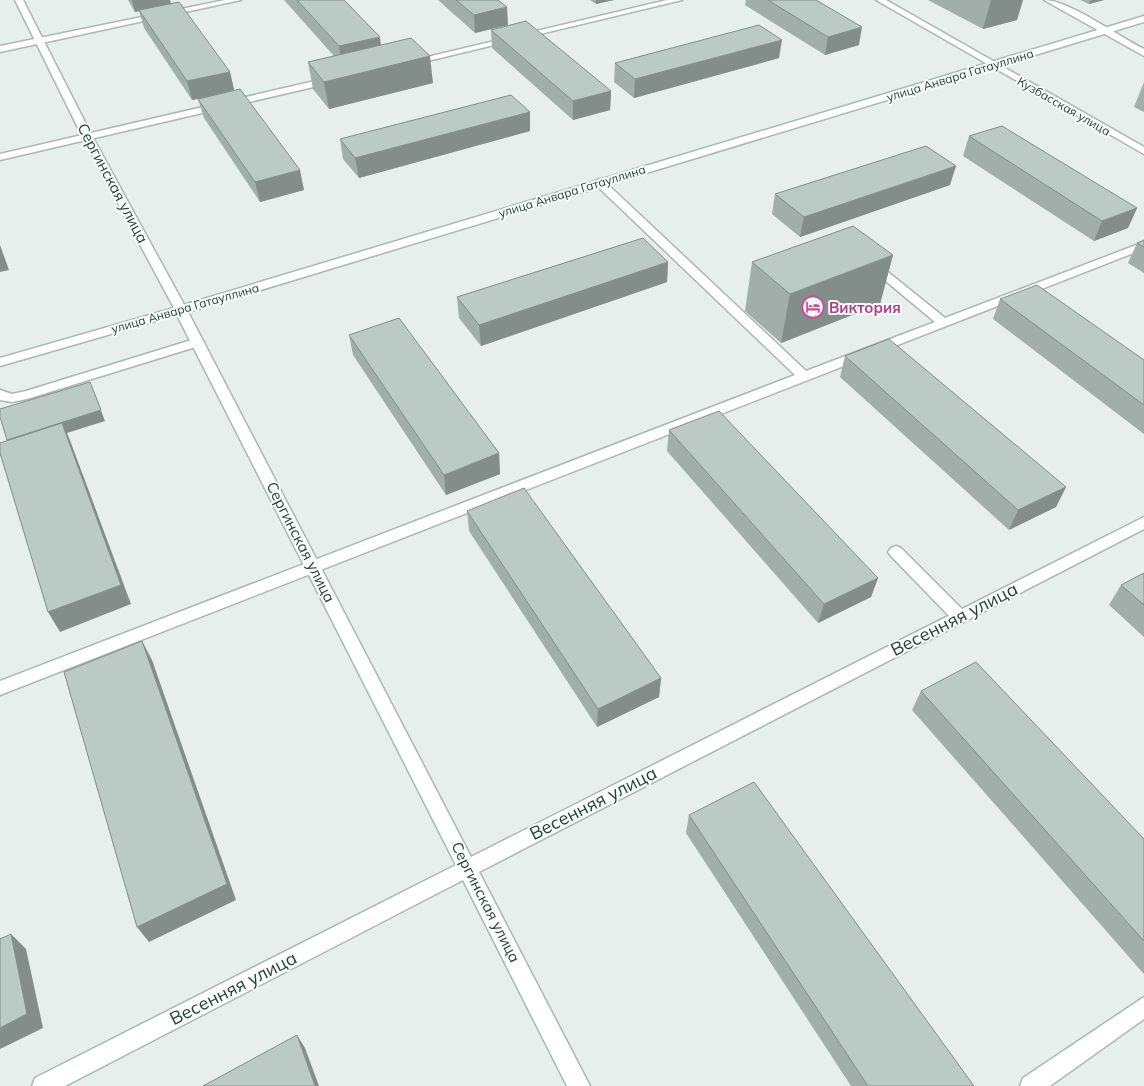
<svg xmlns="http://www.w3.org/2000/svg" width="1144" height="1086" viewBox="0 0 1144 1086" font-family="Mulish,sans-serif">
<rect width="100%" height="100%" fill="#e6efeb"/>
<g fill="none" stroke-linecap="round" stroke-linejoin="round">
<!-- lane casing -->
<g stroke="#a8b8b2" stroke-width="3">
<g id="lane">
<path d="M225,0H241L0,52V46Z"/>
<path d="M667,0H682L411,65L406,62Z"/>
<path d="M1044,0C1069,0 1119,37 1144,49V56Z"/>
<path d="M332,77L335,78V82L0,160V154Z"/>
<path d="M599,179L603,180L806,371L935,322L875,272V268H883L945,318L1144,242V249L0,695V681L795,375L595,184L594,182Z"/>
<path d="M198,338L204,342L202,345L27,399L12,402L0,400V390L12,394L26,391Z"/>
<path d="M896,546L901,548L965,612L967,616L965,620L959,622L953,620L891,556L888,552L891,548Z"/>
<path d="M1144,997V1019L1050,1086H1020L1023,1078Z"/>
</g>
</g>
<!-- street casing -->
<g stroke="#a8b8b2" stroke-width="3">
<g id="street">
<path d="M15,0H23L92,136L187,310L471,857L1144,517V529L479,872L590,1086H567L463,880L65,1086H32L35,1078L456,865L177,315L0,366V358L174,308L82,136Z"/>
<path d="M876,0H886L1144,147V154Z"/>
</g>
</g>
<!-- secondary casing -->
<g stroke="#a4bbb3" stroke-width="3">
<path id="secondary" d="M1144,16V22L185,313H177L175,310L177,307Z"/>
</g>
<!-- lane -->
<use href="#lane" fill="#fff" fill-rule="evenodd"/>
<!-- street -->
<use href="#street" fill="#fff" fill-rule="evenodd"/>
<!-- secondary -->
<use href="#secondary" fill="#fff" fill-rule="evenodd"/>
</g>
<!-- wall -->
<g fill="#a1aea9">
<path d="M128,0H170L171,4L230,72L234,90L304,190L260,202L204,118L198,99L192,100L144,28L139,11L135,12Z"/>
<path d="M284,0H344L381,45L433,83L329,109L313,89L308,62L334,56Z"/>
<path d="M438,0H498L508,25L475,33Z"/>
<path d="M590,0H614L596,4Z"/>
<path d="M746,0H816L859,45L825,55L745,5Z"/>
<path d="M928,0H1023L1017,20L983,29Z"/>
<path d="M1080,0H1104L1089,4Z"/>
<path d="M491,30L611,91L610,110L573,120L492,48Z"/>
<path d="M779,58L634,98L614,82L615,63Z"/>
<path d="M1144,82V112L1134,107Z"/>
<path d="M530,112V131L359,178L343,159L340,139Z"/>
<path d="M969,136L1137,208L1128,228L1094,241L963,156Z"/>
<path d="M950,185L800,237L772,214L775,194Z"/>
<path d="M1144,240V273L1128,263L1137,243Z"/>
<path d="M893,255L880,304L781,343L745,311L752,262Z"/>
<path d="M668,262L667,282L481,346L459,318L457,297Z"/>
<path d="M1000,299L1144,360V434L993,319Z"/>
<path d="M349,335L499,453L500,474L446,495L353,355Z"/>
<path d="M845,356L1066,487L1056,507L1009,530L840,377Z"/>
<path d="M669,430L878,578L871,597L818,623L667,451Z"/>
<path d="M467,511L661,678L659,697L597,727L469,531Z"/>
<path d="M1144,573V637L1109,605L1121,585Z"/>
<path d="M921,691L1144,839V974L912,710Z"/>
<path d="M689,815L974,1086H851L686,833Z"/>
</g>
<!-- shaded-wall -->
<g fill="#838d89">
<path d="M132,0H170L171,4L135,12Z"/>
<path d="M596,0H614L596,4Z"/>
<path d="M991,0H1023L1017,20L983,29Z"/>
<path d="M1091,0H1104L1089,4Z"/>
<path d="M507,7L508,25L475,33L474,15Z"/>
<path d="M862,27L859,45L825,55L828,37Z"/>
<path d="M380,37L382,55L342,64L339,46Z"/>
<path d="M782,40L779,58L634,98L635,79Z"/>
<path d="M430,56L433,83L329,109L324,82Z"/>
<path d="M230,72L234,90L192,100L187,81Z"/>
<path d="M611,91L610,110L573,120V101Z"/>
<path d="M530,112V131L359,178L355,158Z"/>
<path d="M956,166L950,185L800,237L804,217Z"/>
<path d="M300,170L304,190L260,202L255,182Z"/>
<path d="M1137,208L1128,228L1094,241L1102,221Z"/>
<path d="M0,245L9,270L0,272Z"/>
<path d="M893,255L880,304L781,343L790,294Z"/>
<path d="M668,262L667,282L481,346L479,325Z"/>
<path d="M90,382L105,421L67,433L71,443L131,604L60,632L48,612L7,440Z"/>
<path d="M499,453L500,474L446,495L444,475Z"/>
<path d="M1066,487L1056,507L1009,530L1018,510Z"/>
<path d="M878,578L871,597L818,623L824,604Z"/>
<path d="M142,641L152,660L236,900L149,942L137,927Z"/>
<path d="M661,678L659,697L597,727L598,709Z"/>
<path d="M11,934L26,949L43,1028L0,1049V1028Z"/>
<path d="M297,1035L305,1048L319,1086H315Z"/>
</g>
<!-- building -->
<g fill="#bbcac4" stroke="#838d89">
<path d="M297,0H344L380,37L339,46Z"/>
<path d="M456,0H498L507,7L474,15Z"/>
<path d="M768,0H816L862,27L828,37Z"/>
<path d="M179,2L230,72L187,81L139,10Z"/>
<path d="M526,21L611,91L573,101L491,30Z"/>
<path d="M759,25L782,40L635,79L615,63Z"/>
<path d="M411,38L430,56L324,82L308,62Z"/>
<path d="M240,89L300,170L255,182L198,99Z"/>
<path d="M511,95L530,112L355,158L340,139Z"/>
<path d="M1002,126L1137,208L1102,221L969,136Z"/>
<path d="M926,146L956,166L804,217L775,194Z"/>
<path d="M853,226L893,255L790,294L752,262Z"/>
<path d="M643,238L668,262L479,325L457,297Z"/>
<path d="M1144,240V247L1137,243Z"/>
<path d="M1037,285L1144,360V405L1000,299Z"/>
<path d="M399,318L499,453L444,475L349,335Z"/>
<path d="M889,339L1066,487L1018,510L845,356Z"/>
<path d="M90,382L101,410L7,440L0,417V409Z"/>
<path d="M719,411L878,578L824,604L669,430Z"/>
<path d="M62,423L121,585L48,612L0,453V443Z"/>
<path d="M524,488L661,678L598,709L467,511Z"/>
<path d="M1144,573V605L1121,585Z"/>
<path d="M142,641L227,884L137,927L64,672Z"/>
<path d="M976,662L1144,839V941L921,691Z"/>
<path d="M754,782L974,1086H868L689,815Z"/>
<path d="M11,934L27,1014L0,1028V939Z"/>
<path d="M297,1035L315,1086H203Z"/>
</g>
<!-- icons -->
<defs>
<g id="hotel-ring" transform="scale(1.125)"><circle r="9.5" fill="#f7fbf9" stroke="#d1479c" stroke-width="1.5"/><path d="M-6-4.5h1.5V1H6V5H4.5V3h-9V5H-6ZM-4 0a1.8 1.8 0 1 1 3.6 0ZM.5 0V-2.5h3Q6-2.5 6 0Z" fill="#d1479c"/></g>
</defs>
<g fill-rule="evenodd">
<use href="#hotel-ring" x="813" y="307"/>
</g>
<g text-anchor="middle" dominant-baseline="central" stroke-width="4" stroke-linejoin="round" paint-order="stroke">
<!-- far-street labels -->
<g font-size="12" fill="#24423a" stroke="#f7fbf9">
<text transform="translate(960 75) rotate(-17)">улица Анвара Гатауллина</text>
<text transform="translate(1064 106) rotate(30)">Кузбасская улица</text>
<text transform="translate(572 191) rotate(-17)">улица Анвара Гатауллина</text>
<text transform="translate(185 308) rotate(-16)">улица Анвара Гатауллина</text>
</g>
<!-- street labels -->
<g font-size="15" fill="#24423a" stroke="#f7fbf9">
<text transform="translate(113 183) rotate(62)">Сергинская улица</text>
<text transform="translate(301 542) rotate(63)">Сергинская улица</text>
<text transform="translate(486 902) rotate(63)">Сергинская улица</text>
</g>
<!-- hotel labels -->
<g font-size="15" font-weight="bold" fill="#b23c85" stroke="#f7fbf9" text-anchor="start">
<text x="829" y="307">Виктория</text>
</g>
<!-- near-street labels -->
<g font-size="18" fill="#24423a" stroke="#f7fbf9">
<text transform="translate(954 619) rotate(-27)">Весенняя улица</text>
<text transform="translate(593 803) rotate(-27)">Весенняя улица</text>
<text transform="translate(233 988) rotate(-27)">Весенняя улица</text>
</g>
</g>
</svg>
